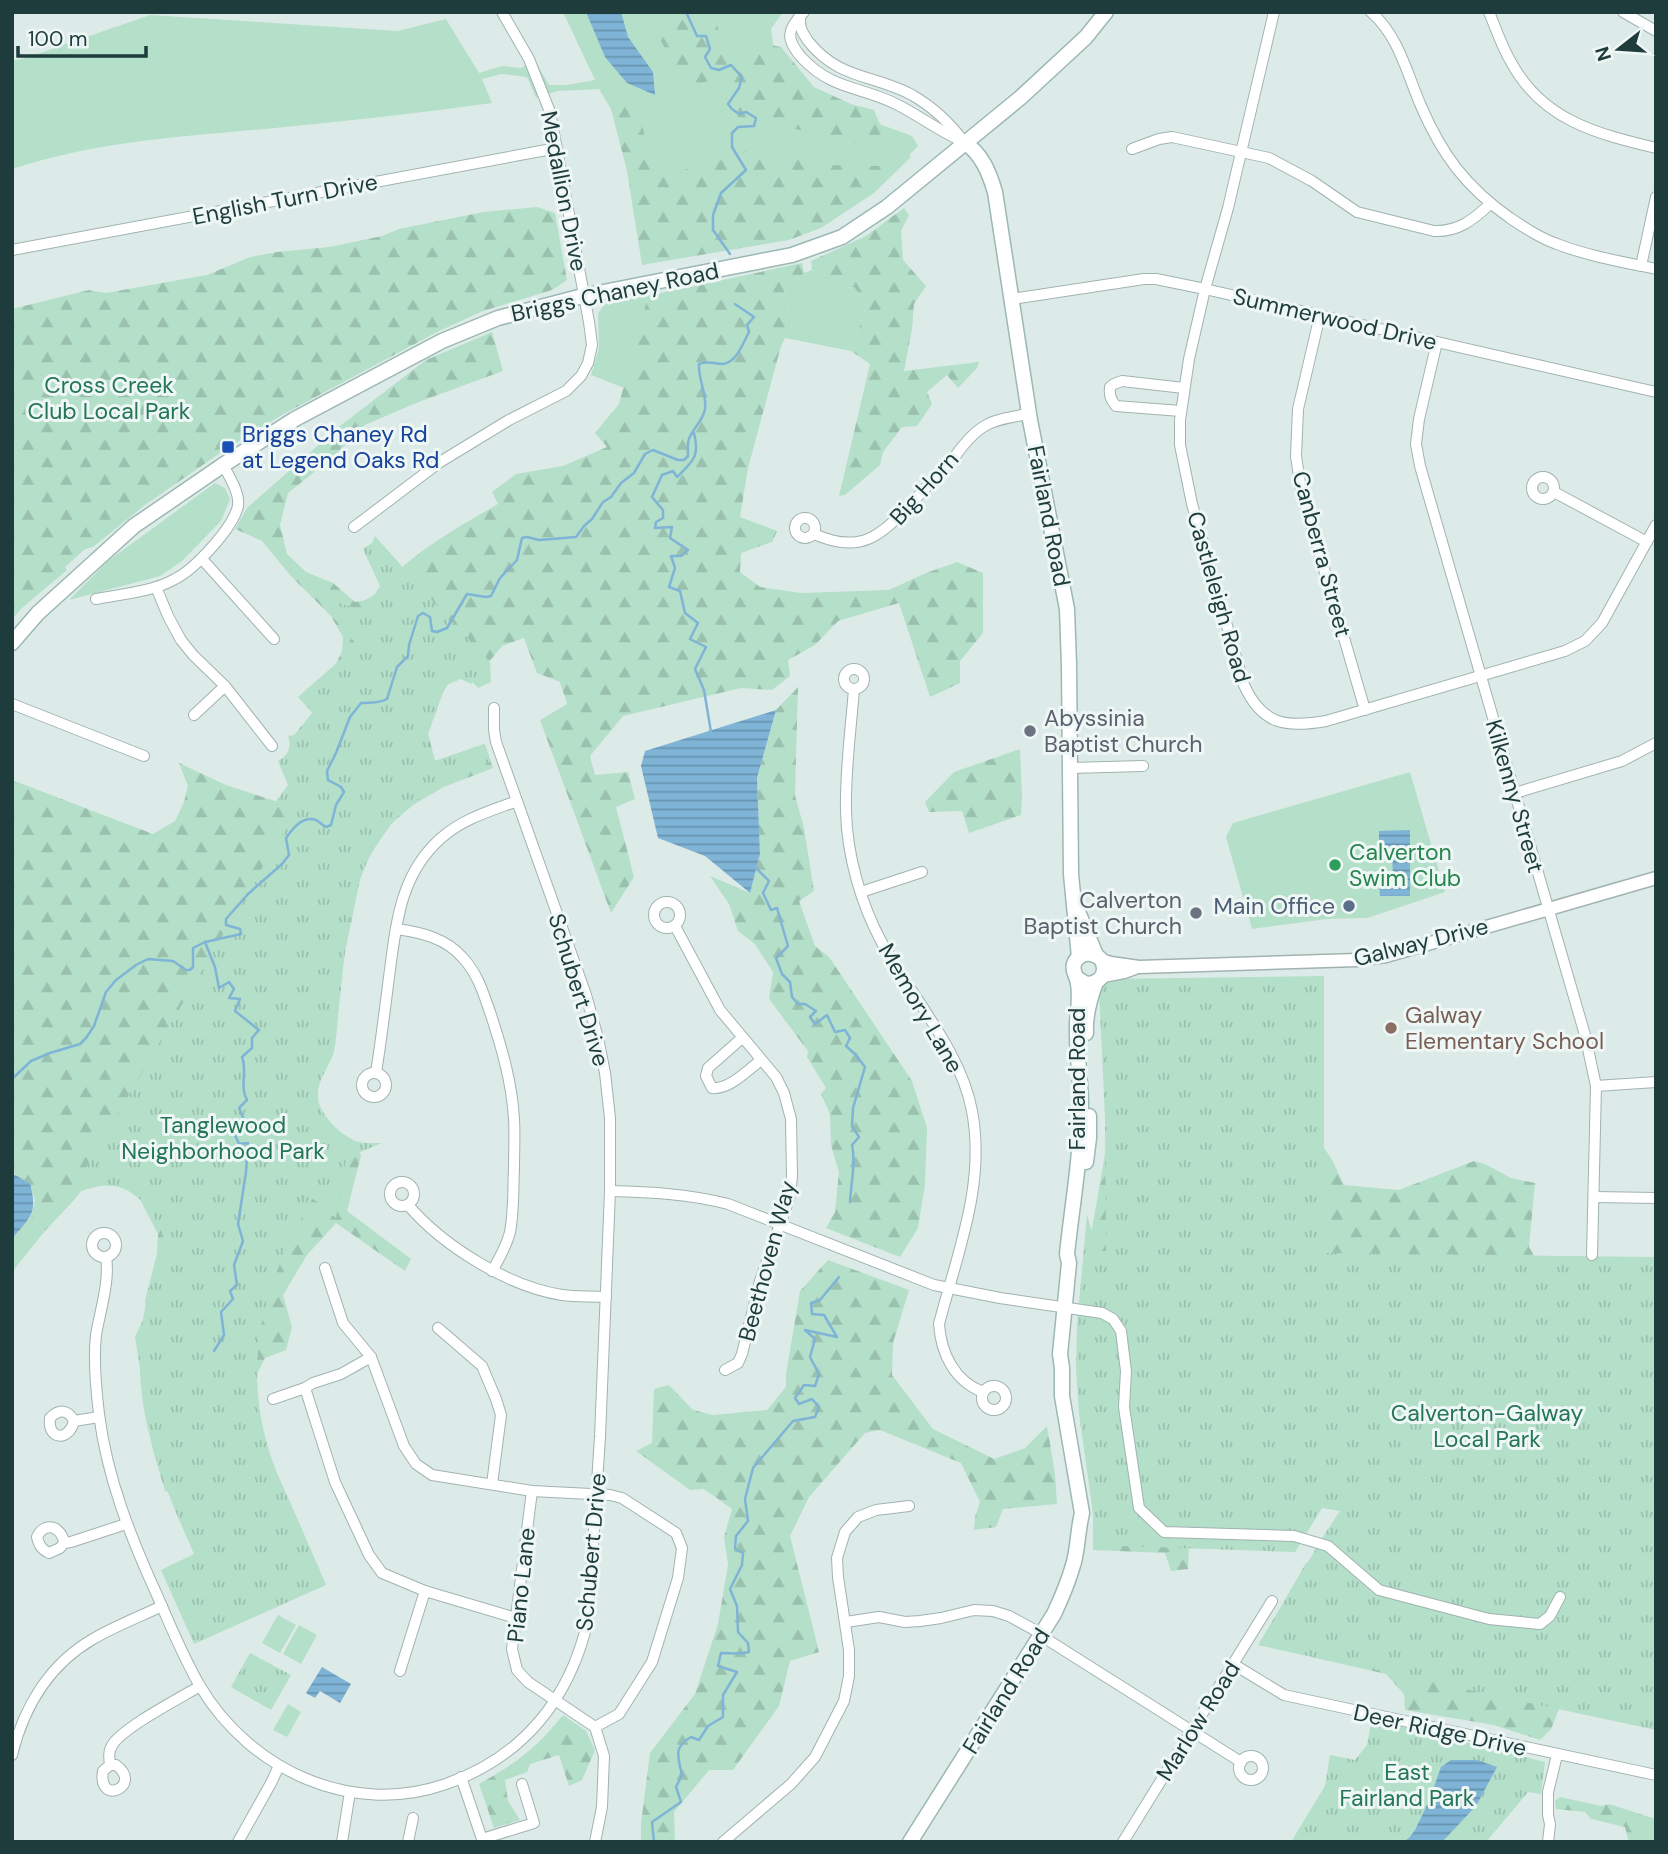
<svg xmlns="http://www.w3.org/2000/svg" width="1668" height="1854" viewBox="0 0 1668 1854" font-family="'DM Sans',sans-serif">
<defs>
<pattern id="forest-firs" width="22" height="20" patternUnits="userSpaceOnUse" patternTransform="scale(1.75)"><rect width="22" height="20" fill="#b4dfc9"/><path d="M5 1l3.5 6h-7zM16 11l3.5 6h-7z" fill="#9ac0ae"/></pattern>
<pattern id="park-tufts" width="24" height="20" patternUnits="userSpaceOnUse" patternTransform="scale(1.75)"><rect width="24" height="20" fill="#b4dfc9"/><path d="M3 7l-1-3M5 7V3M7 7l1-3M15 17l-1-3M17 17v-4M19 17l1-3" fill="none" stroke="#9ac0ae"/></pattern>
<pattern id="water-rules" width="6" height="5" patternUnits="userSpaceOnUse" patternTransform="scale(1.75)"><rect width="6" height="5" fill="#7fb4d6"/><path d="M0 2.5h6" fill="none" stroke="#6794af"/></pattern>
</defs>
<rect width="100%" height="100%" fill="#ddebe8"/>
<!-- grass -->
<g fill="#b4dfc9">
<path d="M563,12H783L771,29L775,57L803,89L852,114L912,136L918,146L909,155L911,157L904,159L887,176L653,179L599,89L557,91L536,98L527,77L501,74L482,79L492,103C419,113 347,121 275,128C187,136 96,141 12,169V61L29,57L150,15L398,31L446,19L479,73L502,66L521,68L535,61L549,85H567L595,80Z"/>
<path d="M812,270L836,289L854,287L867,305L851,351L785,338L792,325L784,291L804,273Z"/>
<path d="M648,296L624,388L591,375L599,348L598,314L605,303Z"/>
<path d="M215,483L225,488L230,499L221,521L182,561L160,576L69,600L108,561Z"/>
<path d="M1410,772L1445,892L1367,918L1327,919L1252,929L1226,837L1233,823Z"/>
<path d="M31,1216L44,1232L12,1272V1239Z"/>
<path d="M278,1615L296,1625L280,1653L262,1643Z"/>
<path d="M299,1625L317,1635L301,1664L283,1654Z"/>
<path d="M288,1704L301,1712L287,1737L273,1730Z"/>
</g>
<!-- forest -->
<g fill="url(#forest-firs)">
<path d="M646,12H712L719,31L733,44L743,63L755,62L762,43L781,47L814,87L851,104L874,110L883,132L868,146L770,123L738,117L732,88L725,75L686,89Z"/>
<path d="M615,93L639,110L654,179L750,150L821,165L880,166L911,157L874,193L821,228L789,240L642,265L627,171L611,109Z"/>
<path d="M537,207L555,213L567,280L552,290L483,311L437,332L282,415L223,451L145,505L93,547L85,549L65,567L67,570L23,607L12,619V309L89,290L106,293L207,275L250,257L277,252L329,247L382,236L399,229L483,212Z"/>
<path d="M904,208L909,215L901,231L903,260L926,286L914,304L912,329L904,371L979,362L977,368L958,388L947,375L927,392L932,404L917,426L902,427L883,452L880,465L845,495L839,496L870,364L851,351L867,305L854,287L836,289L812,270L811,261L866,236Z"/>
<path d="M802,263L804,273L784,291L792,325L781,346L748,468L740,517L777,531L772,542L741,553L740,572L760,587L801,593L889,590L926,573L957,562L983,573V633L960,661V683L930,697L899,603L838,621L815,645L788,660L790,676L772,690L741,688L623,716L590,756L595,775L628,772L635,799L616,807L634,877L611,913L540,720L567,704L560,682L537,673L524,638L502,646L471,684L461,679L446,685L428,733L435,761L484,744L493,768L444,787L413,805L392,823L363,865L318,1083L317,1107L329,1125L356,1142L361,1155L347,1211L411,1259L405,1271L336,1223L307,1255L283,1295L292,1327L286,1350L265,1358L253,1382L198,1502L165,1491L153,1450L135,1337L146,1314L145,1300L157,1254L158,1234L135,1190L99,1167L75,1199L44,1232L31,1216L35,1201L30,1183L15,1175L12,1160V780L153,834L175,821L184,802L188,786L179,763L226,785L275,801L306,798L292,738L316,708L342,651L343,637L331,616L290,575L262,541L235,529L247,508L340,426L426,360L492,332L503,371L416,403L365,425L333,457L288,493L280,525L287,554L306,572L333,583L355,602C373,600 378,591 390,578C422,547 460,526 498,504L492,492L516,474L563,466L607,447L595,433L619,404L648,296Z"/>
<path d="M798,687L795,795L804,828L814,891L799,901L815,946L829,957L912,1081L927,1128L925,1184L918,1228L900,1257L826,1228L835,1212L839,1172L831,1145L830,1114L821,1094L826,1088L807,1057L808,1051L769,999L773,972L755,944L738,931L729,904L710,876L750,893L760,854L757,778L776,710Z"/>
<path d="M1020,749L1022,796L1021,815L969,833L962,811L929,812L925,802L954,772Z"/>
<path d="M1321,1143L1332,1160L1344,1185L1399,1190L1474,1161L1485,1164L1511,1178L1535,1183L1529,1247L1540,1266L1083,1281L1106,1148Z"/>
<path d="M828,1260L909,1290L893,1343L892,1375L933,1429L994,1459L1025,1448L1047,1426L1055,1474L1057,1504L1003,1509L996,1527L974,1530L975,1517L980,1502L961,1463L880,1430L865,1433L809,1497L790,1536L819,1652L790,1661L779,1706L733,1770H709L674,1812L675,1842H641V1824L650,1753L695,1694L718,1624L728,1565L724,1537L732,1509L704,1489L690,1490L636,1451L652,1443L654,1389L669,1385L693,1410L713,1415L767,1410L786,1387V1374L800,1291Z"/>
<path d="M1088,1467L1189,1546L1188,1569L1171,1571L1165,1553L1093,1550V1516Z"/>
<path d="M1320,1559L1559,1709L1551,1729L1540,1740L1494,1725L1405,1710L1404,1694L1386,1674L1259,1645L1306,1563Z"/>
<path d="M563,1715L586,1731L595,1750L582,1780L569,1786L559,1755L530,1764L527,1772L505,1780L508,1801L520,1820L494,1828L479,1784C516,1763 536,1749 563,1715Z"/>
<path d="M1560,1797L1601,1806L1609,1804L1656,1819V1842H1629L1625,1827L1591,1819L1585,1812L1556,1809L1555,1801Z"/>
</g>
<!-- park -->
<g fill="url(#park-tufts)">
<path d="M375,536L447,617L490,661L491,682L478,688L467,676L451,681L441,694L429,732L425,734L435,761L485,744L491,762C447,779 411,795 383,835C347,884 346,949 339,1007C337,1021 337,1042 333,1055C328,1068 316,1083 318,1099C320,1114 341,1136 355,1141C363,1144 374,1143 382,1143L346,1158L336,1218L312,1198C298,1226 282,1255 272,1285C254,1337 252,1394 268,1447C273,1466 282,1484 290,1502C302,1529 314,1557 326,1585L194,1644L161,1570L194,1554C167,1493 139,1428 140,1360C140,1333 144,1306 152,1281C155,1271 165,1254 165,1246C165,1241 162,1234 161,1230C151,1206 129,1182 101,1186C91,1187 80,1192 70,1195L295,812L275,803L288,785L278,761C288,756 292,747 288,736L294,735L315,716L298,697L357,645L314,595L364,611L380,586L363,549L372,543Z"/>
<path d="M1324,976V1253L1656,1257V1730L1258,1645L1326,1532L1340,1511L1322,1508L1295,1552L1095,1545L1094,1520L1079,1414L1076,1369L1077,1324L1087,1215L1098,1251H1106L1105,1118L1099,990L1107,979Z"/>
<path d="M250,1653L291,1675L271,1710L231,1687Z"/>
<path d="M1372,1719L1545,1762L1541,1794L1528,1792L1486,1842H1291L1325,1786L1330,1755L1355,1760L1367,1745Z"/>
</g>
<!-- water -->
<g fill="url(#water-rules)">
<path d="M586,12H621L628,37L653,72L655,95L627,83L605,57Z"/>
<path d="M776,710L757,778L760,854L750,893L705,856L658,838L641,766L645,751Z"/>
<path d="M1410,830V896H1380L1379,882H1393L1392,846H1379V831Z"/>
<path d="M15,1175L30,1183C38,1214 31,1216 12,1239V1176Z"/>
<path d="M322,1667L351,1684L340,1703L320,1691L315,1698L306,1693Z"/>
<path d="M1451,1760H1477L1497,1767L1476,1806L1442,1842H1403L1409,1838L1415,1830L1429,1801L1441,1767Z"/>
</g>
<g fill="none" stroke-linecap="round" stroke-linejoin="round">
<!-- stream -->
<g stroke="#7fb4d6" stroke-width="2.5">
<path d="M686,12L697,36H706L710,49L705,57L711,68L719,70L731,65L742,77L739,88L728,104L732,109L739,114L746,112L756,118L754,126L738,127L732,133V147L746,170L721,193L713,215V230L730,254"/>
<path d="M694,433C700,457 693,461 677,477L673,471L662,475L652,497L663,510V518L656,522L655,528L672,527L670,538L688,550L681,556H671L675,568L669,587L680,591L685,613L698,623L690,639L706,647L695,669L704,690L711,732"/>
<path d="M756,868L769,881L763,893L771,910L777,908L788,946L776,958L782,974L790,982L792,997L798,1004H805L816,1011L810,1017L815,1024L827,1015L835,1032L845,1030L850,1038L846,1046L856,1055L865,1067L853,1108L852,1126L859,1137L852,1145C856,1162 851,1184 850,1202"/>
<path d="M205,942L215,967L219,988L229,982L234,989L229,998L240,999L235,1011L259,1030L252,1038V1048L242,1057C248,1073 239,1085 247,1100L239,1108L247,1127L235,1135L239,1144L248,1143L246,1172L238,1224L243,1241L234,1265L237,1285L230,1291L233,1299L221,1312L224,1335L214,1351"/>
<path d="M12,1079L31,1061L50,1053L80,1044L86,1038L94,1026L106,992L116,980L136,965L148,959L173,961L186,970H190L193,967V948L205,942L241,934L240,929L226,925V919L248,894L282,864L289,855L286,838C292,829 303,815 316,820C319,821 322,825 326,827L331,825L336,805L344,792L341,787L328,780L327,771L336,753L350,717L361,703C370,702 378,704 387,699L397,667L408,656L409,645L418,616L423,613L430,617L432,631L437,632L447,628L467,594L486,597L491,596L500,578L517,560L522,538L527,537L539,540L576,537L584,526L592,519L603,502L611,497L621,483L634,473L645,454L653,450L678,460H684L688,456C688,451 687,443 689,439C693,428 703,421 705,409C707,393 698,380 699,364C708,360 714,364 723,364C737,362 743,343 749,332L747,325L754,317L735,304"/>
<path d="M654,1842L652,1822L681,1802L676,1787L682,1775C678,1757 673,1747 691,1737L699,1740L708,1726L723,1717V1695L737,1672L718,1666L721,1653C732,1653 739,1655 749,1652L748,1643L738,1632L737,1606L730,1589L742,1565L743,1553L735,1549L736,1536L748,1521L745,1499L753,1468L793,1421L815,1417L819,1407L812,1399L799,1404L795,1398L804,1385L815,1386L819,1374L810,1357L815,1339L805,1330L837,1337L824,1315L812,1314L811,1303L820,1300L839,1277"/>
</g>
<!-- minor casing -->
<g stroke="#a0b3b1" stroke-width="12">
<g id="minor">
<path d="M804,12C787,29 785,39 802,58C833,91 862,86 898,105C921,117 941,132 964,142"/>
<path d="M1274,12L1228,208L1205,289L1189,359L1180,420V445L1192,504L1244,685C1262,725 1286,728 1326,721L1565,651L1585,641L1602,623L1656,525"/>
<path d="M1371,12C1399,36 1407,74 1421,106C1442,155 1466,187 1510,218C1525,228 1540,238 1557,244C1588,256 1623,262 1656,269"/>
<path d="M1489,12C1496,29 1502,47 1511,62C1542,120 1597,134 1656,148"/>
<path d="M1623,12L1656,31"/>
<path d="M800,16C799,27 802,32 808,41C839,80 873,74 912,95C933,107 950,123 964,142"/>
<path d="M1132,149L1159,139L1172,137L1269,158L1312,181L1357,212L1434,231C1458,232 1473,220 1490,204"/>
<path d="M12,250L557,148"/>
<path d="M1641,266L1656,197"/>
<path d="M1012,299L1144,279H1156L1205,289L1656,392"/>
<path d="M1320,315L1298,409L1296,456L1301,490L1365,710"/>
<path d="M1437,342L1419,419L1416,444L1420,466L1585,1035L1596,1086L1592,1255"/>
<path d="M1181,411L1116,406C1111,400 1109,396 1110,387L1114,384L1122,381L1184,388"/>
<circle cx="1543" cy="488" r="11"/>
<path d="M1554,492L1647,542"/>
<circle cx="805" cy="528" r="10"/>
<path d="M354,527L440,462L509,420L566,391L581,376L588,363L592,345L589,322L550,112L529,59L502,12"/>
<path d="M814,534C861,555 880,536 912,503C926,487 941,471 956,455C979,423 991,420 1029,414"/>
<path d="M202,559L274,639"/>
<path d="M156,587L168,616L181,640L193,655L225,686L272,746"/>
<path d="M96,599C122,594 152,592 175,579C195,569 233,528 238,506C240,493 229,476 223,465"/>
<circle cx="854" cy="679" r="10"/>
<path d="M854,689C851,729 845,770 846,811C847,856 861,904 882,943C911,996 961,1051 972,1111C986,1184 957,1254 939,1324C941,1353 954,1381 983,1392"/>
<path d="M12,704L144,756"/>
<path d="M194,715L225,686"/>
<path d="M1070,768L1143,766"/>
<path d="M1515,793L1622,761L1656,743"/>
<path d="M861,892L922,872"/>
<circle cx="667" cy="915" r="13"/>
<path d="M675,926L720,1010L776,1077L784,1093L791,1119L792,1176L790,1196L760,1281L742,1354L738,1363L725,1370"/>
<path d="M396,929C420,932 446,938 463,958C478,974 484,995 491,1015C502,1049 512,1083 514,1119C515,1135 514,1152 514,1168C513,1189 514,1211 510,1232C507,1245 499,1259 492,1271"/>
<path d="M742,1038L708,1068L706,1076L712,1088C729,1090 748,1070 761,1060"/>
<circle cx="374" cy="1085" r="12"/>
<path d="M376,1073C381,1041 385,1009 389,977C396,926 399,876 440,839C462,819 490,811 517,801"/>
<path d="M1596,1086L1656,1082"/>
<circle cx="402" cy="1194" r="12"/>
<path d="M610,1191C650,1192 689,1194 728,1204L934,1285L1000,1298L1102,1313L1113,1319L1121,1331L1126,1371L1124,1407L1139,1508L1164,1532L1294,1536L1328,1546L1379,1590L1489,1619L1540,1624L1550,1616L1560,1597"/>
<path d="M1595,1197L1656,1198"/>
<path d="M408,1205C443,1246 509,1287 562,1295C576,1297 591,1296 606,1297"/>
<circle cx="104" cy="1245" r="12"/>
<path d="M106,1257C110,1281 100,1311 96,1335C93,1361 96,1389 99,1414C107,1478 131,1538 157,1595C170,1625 184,1659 200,1686C250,1770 351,1817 446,1784C523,1757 570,1699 588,1620L600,1437L610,1191V1118L605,1073L598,1038L586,995L496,742L494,730V708"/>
<path d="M325,1268L343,1323L371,1357L404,1446L416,1464L432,1475L532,1491L610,1495L622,1498L676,1533L682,1548L678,1578L652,1662L619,1714L595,1727"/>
<path d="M438,1328L482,1366L496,1399L501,1415L492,1484"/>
<path d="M371,1357L341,1374L313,1383L305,1388L335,1482L369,1555L382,1573L425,1591L516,1618"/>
<circle cx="994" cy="1398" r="12"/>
<path d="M273,1399L305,1388"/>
<path d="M74,1421C69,1442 47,1440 50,1418C59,1409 68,1409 74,1421L99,1417"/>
<path d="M532,1491L512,1649L517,1670L528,1682L595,1727L604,1756L602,1807L595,1842"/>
<path d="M64,1543L60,1548L49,1553C41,1549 39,1545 37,1537C45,1520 62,1527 64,1543L71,1542L126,1524"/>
<path d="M846,1622L879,1617L905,1622L920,1621L941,1618L974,1610L993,1611L1009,1616L1042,1634L1051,1642L1241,1762"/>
<path d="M1233,1664L1284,1695L1656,1775"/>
<path d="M400,1671L425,1591"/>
<path d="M12,1755C24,1706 50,1664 93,1639C115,1626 139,1617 162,1606"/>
<circle cx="1251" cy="1768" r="12"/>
<path d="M110,1765H116C144,1786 97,1807 103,1771L110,1765C109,1758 108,1751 113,1744C124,1727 180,1698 200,1686"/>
<path d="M461,1777L483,1842"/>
<path d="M482,1839L534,1823L522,1784"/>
<path d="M238,1842L271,1783L279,1766"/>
<path d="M342,1842L350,1792"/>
<path d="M408,1842L413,1818"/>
<path d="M723,1842L791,1784L815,1757L844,1701L849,1676V1650L838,1577L837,1558L845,1532L858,1517L876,1510L909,1506"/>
<path d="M1123,1842L1272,1601"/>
<path d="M1548,1842L1550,1824L1548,1815V1792L1557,1755"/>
</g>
</g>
<!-- tertiary casing -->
<g stroke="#a0b3b1" stroke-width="15">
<g id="tertiary">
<path d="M1101,960L1111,963L1139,967L1357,960L1386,956L1656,878"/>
<path d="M1103,976L1124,972L1135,968"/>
</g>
</g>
<!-- secondary casing -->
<g stroke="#9bb8b4" stroke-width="17">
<g id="secondary">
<path d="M964,142C982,154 989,172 995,192L1030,420L1067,609L1069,665L1071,874L1079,957"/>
<path d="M12,643L38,613L134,526L223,465L295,419L442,341L498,318L583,296L792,255L842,237L887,207L1020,98L1086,37L1106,12"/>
<path d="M1079,914L1096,955"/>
<path d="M1086,1033C1085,1016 1090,998 1096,982"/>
<path d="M1086,1162L1089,1138V1116"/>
<path d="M910,1842L1054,1614C1062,1597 1069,1580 1074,1562C1078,1546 1078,1529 1082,1513L1062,1396V1368L1060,1354L1069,1263L1067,1254C1072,1206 1081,1157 1081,1109C1081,1080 1076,1051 1077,1023C1078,1009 1081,993 1077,979C1075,974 1072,970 1074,964C1080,948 1104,952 1104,969C1104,979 1095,984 1086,984L1077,978"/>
</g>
</g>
<!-- minor -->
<use href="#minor" stroke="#fff" stroke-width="10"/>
<!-- tertiary -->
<use href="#tertiary" stroke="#fff" stroke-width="12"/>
<!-- secondary -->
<use href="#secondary" stroke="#fff" stroke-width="14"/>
</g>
<!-- markers -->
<rect fill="#1a4fb4" stroke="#eef7f5" stroke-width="2.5" x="221" y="440" width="14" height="14" rx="3.5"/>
<g fill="#6b7280" stroke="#eef7f5" stroke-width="2.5">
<circle cx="1030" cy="731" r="7"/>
<circle cx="1196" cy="913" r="7"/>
</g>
<circle fill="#2e9e5b" stroke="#eef7f5" stroke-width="2.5" cx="1335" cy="865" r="7"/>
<circle fill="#5c6f8a" stroke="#eef7f5" stroke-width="2.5" cx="1349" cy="906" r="7"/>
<circle fill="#8d6e63" stroke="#eef7f5" stroke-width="2.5" cx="1391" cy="1028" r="7"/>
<g text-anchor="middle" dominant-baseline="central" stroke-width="6" stroke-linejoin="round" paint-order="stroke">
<!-- street labels -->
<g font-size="23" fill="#1d3c3b" stroke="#eef7f5">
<text transform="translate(564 191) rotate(79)">Medallion Drive</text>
<text transform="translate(285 199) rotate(-11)">English Turn Drive</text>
<text transform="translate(615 292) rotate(-12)">Briggs Chaney Road</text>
<text transform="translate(1335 319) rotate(13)">Summerwood Drive</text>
<text transform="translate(924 488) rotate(-48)">Big Horn</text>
<text transform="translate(1049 516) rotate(79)">Fairland Road</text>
<text transform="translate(1322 554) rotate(75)">Canberra Street</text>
<text transform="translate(1219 597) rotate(74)">Castleleigh Road</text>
<text transform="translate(1515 796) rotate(74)">Kilkenny Street</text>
<text transform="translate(1421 942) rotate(-14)">Galway Drive</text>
<text transform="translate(579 990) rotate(73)">Schubert Drive</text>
<text transform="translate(921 1008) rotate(60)">Memory Lane</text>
<text transform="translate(1077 1079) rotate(-90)">Fairland Road</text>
<text transform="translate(767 1261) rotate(-75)">Beethoven Way</text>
<text transform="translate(591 1552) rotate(-85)">Schubert Drive</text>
<text transform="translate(521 1585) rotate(-84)">Piano Lane</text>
<text transform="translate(1006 1691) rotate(-58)">Fairland Road</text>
<text transform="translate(1198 1721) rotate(-58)">Marlow Road</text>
<text transform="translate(1440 1730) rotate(12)">Deer Ridge Drive</text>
</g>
<!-- park labels -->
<g font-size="23" fill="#247657" stroke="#eef7f5">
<text x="109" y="385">Cross Creek<tspan x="109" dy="26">Club Local Park</tspan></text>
<text x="223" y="1125">Tanglewood<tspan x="223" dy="26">Neighborhood Park</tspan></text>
<text x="1487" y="1413">Calverton-Galway<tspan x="1487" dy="26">Local Park</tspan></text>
<text x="1407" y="1772">East<tspan x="1407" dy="26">Fairland Park</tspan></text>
</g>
<!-- transit labels -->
<g font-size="23" fill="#164399" stroke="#eef7f5" text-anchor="start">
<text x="242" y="434">Briggs Chaney Rd<tspan x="242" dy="26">at Legend Oaks Rd</tspan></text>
</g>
<!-- worship labels -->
<g font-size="23" fill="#5b616d" stroke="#eef7f5" text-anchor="start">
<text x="1044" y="718">Abyssinia<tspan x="1044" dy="26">Baptist Church</tspan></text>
<text x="1182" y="900" text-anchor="end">Calverton<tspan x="1182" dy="26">Baptist Church</tspan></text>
</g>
<!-- leisure labels -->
<g font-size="23" fill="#27864d" stroke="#eef7f5" text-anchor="start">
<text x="1349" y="852">Calverton<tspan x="1349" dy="26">Swim Club</tspan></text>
</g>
<!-- service labels -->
<g font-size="23" fill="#4e5e75" stroke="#eef7f5" text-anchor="end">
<text x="1335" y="906">Main Office</text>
</g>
<!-- education labels -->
<g font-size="23" fill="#785e54" stroke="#eef7f5" text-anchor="start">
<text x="1405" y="1015">Galway<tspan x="1405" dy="26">Elementary School</tspan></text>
</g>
</g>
<!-- border -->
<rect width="1668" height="1854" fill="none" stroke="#1d3c3b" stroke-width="28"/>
<!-- north arrow -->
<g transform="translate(1619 49) rotate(253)" stroke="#eef7f5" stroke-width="5" paint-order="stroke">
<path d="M0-5L12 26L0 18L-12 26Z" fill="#1d3c3b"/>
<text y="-10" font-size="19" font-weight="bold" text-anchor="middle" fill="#1d3c3b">N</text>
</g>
<!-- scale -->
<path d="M18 46v10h128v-10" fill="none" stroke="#1d3c3b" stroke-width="3.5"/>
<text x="28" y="46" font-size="21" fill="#1d3c3b" stroke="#eef7f5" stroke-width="5" paint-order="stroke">100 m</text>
</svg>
